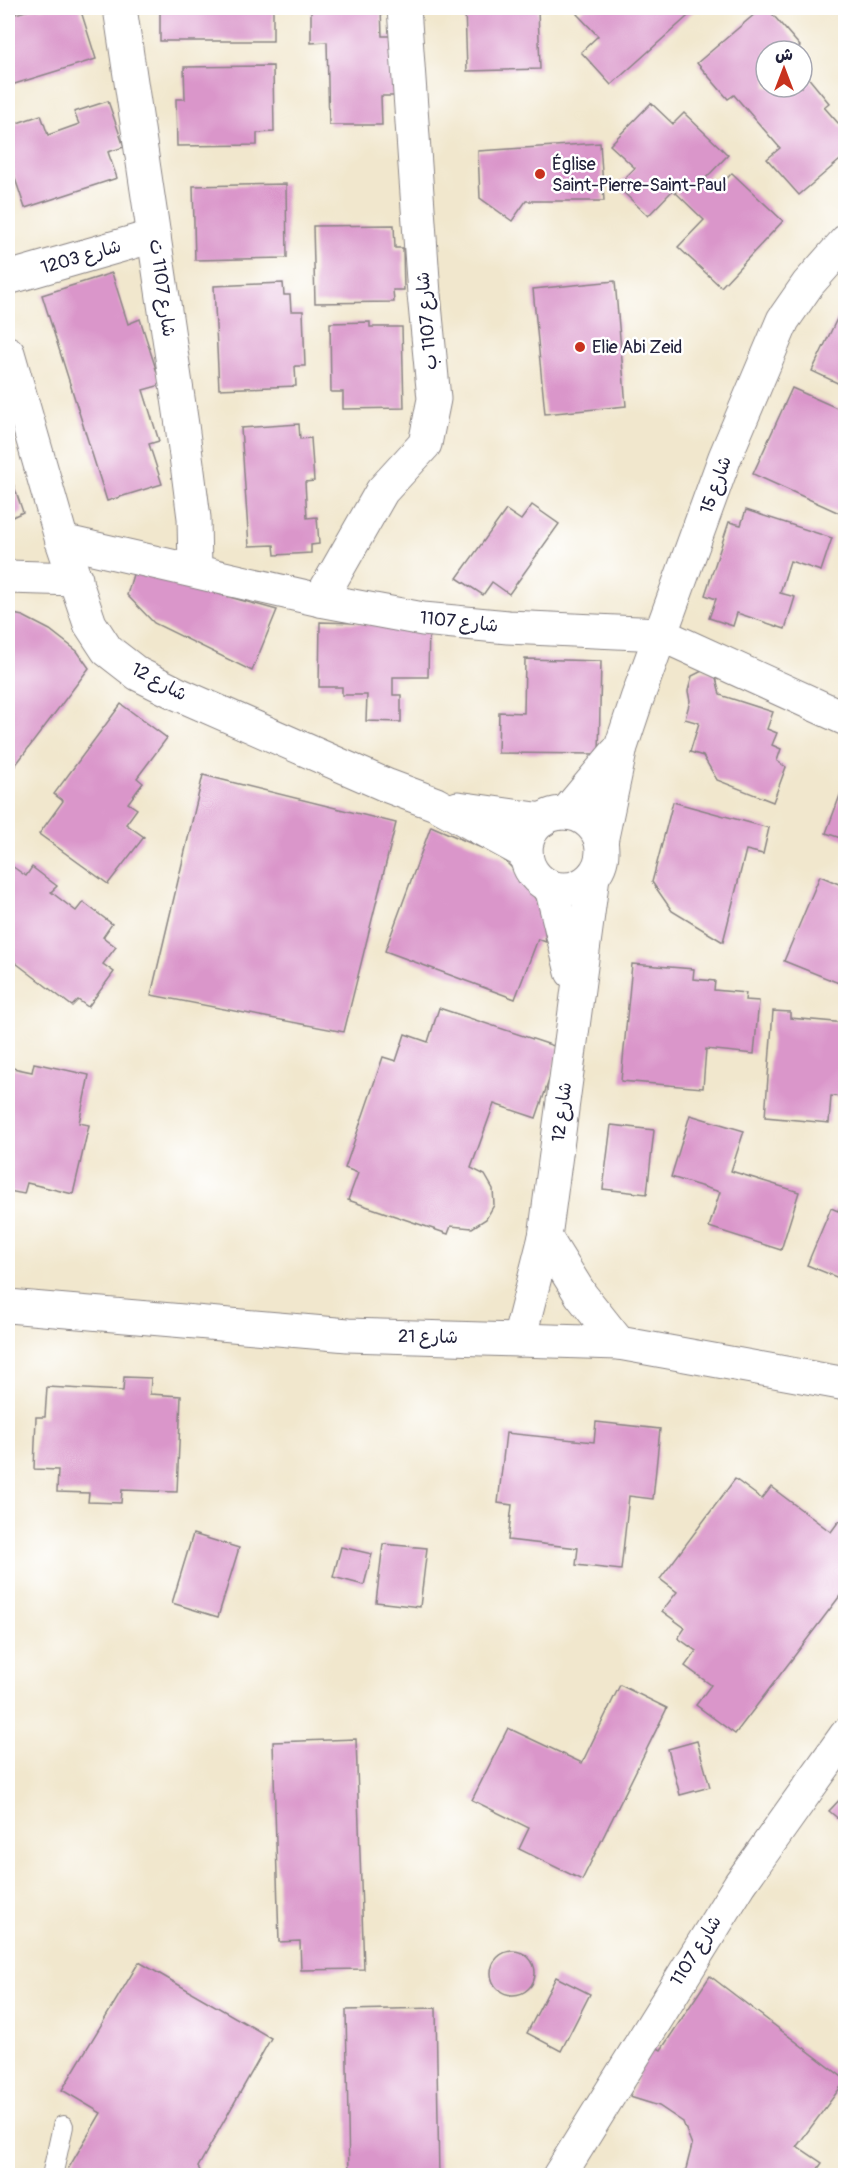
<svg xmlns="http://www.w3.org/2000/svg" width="853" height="2183" viewBox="0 0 853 2183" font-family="Pangolin,'Playpen Sans Arabic',sans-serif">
<rect width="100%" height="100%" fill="#fff"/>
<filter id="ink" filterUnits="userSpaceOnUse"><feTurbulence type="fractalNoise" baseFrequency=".0167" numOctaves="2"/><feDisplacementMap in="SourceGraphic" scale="12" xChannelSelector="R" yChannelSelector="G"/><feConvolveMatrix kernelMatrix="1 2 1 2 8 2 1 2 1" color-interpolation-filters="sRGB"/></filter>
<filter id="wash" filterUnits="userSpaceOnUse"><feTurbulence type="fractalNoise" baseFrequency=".008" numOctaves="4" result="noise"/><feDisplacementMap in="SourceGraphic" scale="24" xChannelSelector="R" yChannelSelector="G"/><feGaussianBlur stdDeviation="1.35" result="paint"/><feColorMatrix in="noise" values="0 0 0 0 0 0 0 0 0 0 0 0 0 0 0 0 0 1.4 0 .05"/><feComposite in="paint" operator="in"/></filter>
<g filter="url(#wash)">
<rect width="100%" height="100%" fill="#f1e7cd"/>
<g id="blocks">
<!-- building -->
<g fill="#da96ca">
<path d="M36,8H80L96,59L8,86V16Z"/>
<rect x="160" y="8" width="113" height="33"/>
<path d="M311,8H381L382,36H401L402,96H381L382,125H329L327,42L311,43Z"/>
<path d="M465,8H538L540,69L467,71Z"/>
<path d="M584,8H697L611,85L581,52L598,36L577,14Z"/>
<path d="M762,8H767L800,46L795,51H766V87H802V70L829,103L824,107L846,132V155L799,195L767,159L780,148L734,95L728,99L697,63Z"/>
<path d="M273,66L274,132L257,133V145L177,146L176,99H185L184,67Z"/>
<path d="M108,101L124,147L108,152L117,178L25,208L8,158V126L41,115L48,135L79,124L74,112Z"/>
<path d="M651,103L673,124L684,113L728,155L704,180L715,191L732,173L783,221L721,287L678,247L704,220L673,190L648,216L617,186L635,168L610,145Z"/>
<path d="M600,143L604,201H526L512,221L480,198L478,151Z"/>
<path d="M286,184L287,258L195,260L193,186Z"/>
<path d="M394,225L395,248H403L404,290H393L394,302L315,303L313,226Z"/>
<path d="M112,273L128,324L140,319L161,385L143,390L159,441L149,444L162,484L107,501L42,295Z"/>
<path d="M615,281L626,406L545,414L533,289Z"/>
<path d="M283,283L284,295H290L291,311H303L305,366H295L296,386L219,389L214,286Z"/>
<path d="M846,300V387L812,371Z"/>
<path d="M370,322V327H402L404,408L343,409V392H331L330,323Z"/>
<path d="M792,388L846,412V516L753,474Z"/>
<path d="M299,424L300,439L311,438L314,481L305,482L307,518L317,517L319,544L311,545V553L275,555L274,545L249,546L241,428Z"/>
<path d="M8,469L23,512L8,519Z"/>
<path d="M532,505L559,524L509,594L492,582L483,595L457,578L506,510L521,520Z"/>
<path d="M746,510L832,538L821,571L790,561L780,593L795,597L785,629L737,613L733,626L709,618L716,599L705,595L729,522L741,525Z"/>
<path d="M134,571L277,610L252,671L154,623L127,595Z"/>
<path d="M8,613L23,616L50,630L77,651L89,668L8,775Z"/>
<path d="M320,622L429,625L428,677H393V695H401V722L366,721L367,695H342V687H319Z"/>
<path d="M525,659L601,661L599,754L498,753L499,712L524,713Z"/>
<path d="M702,671L715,673L720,695L773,712L767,729L777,733L772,745L781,749L777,761L786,767L773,802L717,780L703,756L690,752L699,723L685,719L690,701L688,691L692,676Z"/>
<path d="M121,704L167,738L137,778L143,783L128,803L137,809L126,824L144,837L108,884L39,834L63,801L54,794Z"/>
<path d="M203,775L396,823L344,1032L151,995Z"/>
<path d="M845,782H846V840L826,833Z"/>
<path d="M673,802L769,828L763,854L746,850L723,942L672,911L652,882Z"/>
<path d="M431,826L500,856L526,882L542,911L546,942L538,939L515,999L385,951Z"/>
<path d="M9,864L26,876L32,867L57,886L51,892L76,911L83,902L112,924L103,937L116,947L103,964L114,972L88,1007L78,1000L72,1006L8,957Z"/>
<path d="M820,876L846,887V986L784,961Z"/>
<path d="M632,964L694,969L693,979L715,981L714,990L746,993L745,1000L759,1001L754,1054L706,1049L703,1088L621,1081Z"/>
<path d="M439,1008L560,1048L536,1118L494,1104L471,1168L485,1175L493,1189L494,1205L486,1219L472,1228L451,1226L448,1234L348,1200L358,1173L345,1168L383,1057L396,1061L405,1034L428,1042Z"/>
<path d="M773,1011L790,1012V1018L846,1023V1097L831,1096L829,1123L765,1117Z"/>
<path d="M34,1063L89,1075L79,1123L89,1125L73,1194L27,1183L24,1194L8,1191V1067L32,1072Z"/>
<path d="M690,1115L744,1131L731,1171L799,1192L781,1250L709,1227L720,1192L671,1177Z"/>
<path d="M611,1125L654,1130L647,1194L603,1189Z"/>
<path d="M846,1192V1281L807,1265L831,1208L838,1211Z"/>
<path d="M124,1377L151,1378L150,1394L181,1396L177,1492L122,1490L121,1503L88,1502L89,1493L57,1492L58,1470L34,1469L36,1417H45L47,1387L123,1391Z"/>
<path d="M596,1422L660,1429L653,1499L629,1496L621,1570L576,1565L578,1548L508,1540L512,1505L498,1503L506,1433L594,1442Z"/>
<path d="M735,1479L762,1499L771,1487L831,1532L839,1521L846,1525V1588L735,1734L696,1705L711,1685L685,1666L696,1651L678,1638L685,1628L662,1611L677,1592L660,1579Z"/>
<path d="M193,1534L239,1548L218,1617L172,1603Z"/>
<path d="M383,1544L427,1548L420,1607L376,1602Z"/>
<path d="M341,1547L372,1554L364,1585L333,1577Z"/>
<path d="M620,1685L667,1708L582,1880L519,1849L529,1828L472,1800L508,1728L582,1763Z"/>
<path d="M356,1739L364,1969L301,1970L300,1941L279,1942L273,1742Z"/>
<path d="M697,1741L710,1787L680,1795L668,1749Z"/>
<path d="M846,1793V1825L829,1811Z"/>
<circle cx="513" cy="1973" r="22"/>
<path d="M139,1962L271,2038L198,2167L203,2176H64L101,2113L62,2090Z"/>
<path d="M710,1976L846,2080L797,2146L822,2163L813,2176H680L686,2169L692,2145L683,2122L659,2106L630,2097L641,2067L654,2046L661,2050Z"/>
<path d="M556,1977L590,1994L561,2051L527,2033Z"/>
<path d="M436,2008L439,2176H349L346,2010Z"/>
</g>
</g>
</g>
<g filter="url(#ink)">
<use href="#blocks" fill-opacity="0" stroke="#8a8484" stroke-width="1.5"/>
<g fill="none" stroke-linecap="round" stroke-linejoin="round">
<!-- service casing -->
<g stroke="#8a8484" stroke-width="22">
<path id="service" d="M52,2176L63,2126"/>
</g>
<!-- minor casing -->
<g stroke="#8a8484" stroke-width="35">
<g id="minor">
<path d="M120,8L182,425L194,518L195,570"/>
<path d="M8,278L154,236"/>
<path d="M62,541L320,600L423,619L508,627L660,634L846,719"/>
<path d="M8,577L76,579"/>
<path d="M320,600L382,491L425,444L434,399L424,294L404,8"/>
<path d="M559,2176L740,1884L846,1735"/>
</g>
</g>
<!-- tertiary casing -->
<g stroke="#8a8484" stroke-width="35">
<g id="tertiary">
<path d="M8,353L62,541L90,624L107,650L138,674L176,693L388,786L436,804L526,853"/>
<path d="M458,808L543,820"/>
<path d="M566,813L616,753"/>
<circle cx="564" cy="851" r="38"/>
<path d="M601,842L621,747L637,699L725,457L783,320L808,284L846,241"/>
<path d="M551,887L572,972"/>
<path d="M545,1237L581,1295L619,1343"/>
<path d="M519,1340L545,1237L593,876"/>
</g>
</g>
<!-- secondary casing -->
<g stroke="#8a8484" stroke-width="35">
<path id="secondary" d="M8,1306L348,1335L619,1343L846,1384"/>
</g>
<!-- service -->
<use href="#service" stroke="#fff" stroke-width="20"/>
<!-- minor -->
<use href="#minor" stroke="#fff" stroke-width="33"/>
<!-- tertiary -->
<use href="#tertiary" stroke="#fff" stroke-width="33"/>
<!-- secondary -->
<use href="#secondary" stroke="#fff" stroke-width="33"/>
</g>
</g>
<!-- markers -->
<g fill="#c8321e" stroke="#fff" stroke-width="2">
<circle cx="540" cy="174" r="6"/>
<circle cx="580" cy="347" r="6"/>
</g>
<g text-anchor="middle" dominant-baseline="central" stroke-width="5" stroke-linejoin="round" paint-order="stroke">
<!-- poi labels -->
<g font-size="18" fill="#22223b" stroke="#fff" text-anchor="start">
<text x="552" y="164">Église<tspan x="552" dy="21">Saint-Pierre-Saint-Paul</tspan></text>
<text x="592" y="347">Elie Abi Zeid</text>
</g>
<!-- street labels -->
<g font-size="18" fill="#22223b" stroke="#fff">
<text transform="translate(81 257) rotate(-16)">شارع 1203</text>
<text transform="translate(162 288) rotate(82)">شارع 1107 ت</text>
<text transform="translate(427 321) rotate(-95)">شارع 1107 ب</text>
<text transform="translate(716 485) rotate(-70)">شارع 15</text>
<text transform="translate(459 622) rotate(6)">شارع 1107</text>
<text transform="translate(159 682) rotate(28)">شارع 12</text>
<text transform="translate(562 1112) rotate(-83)">شارع 12</text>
<text transform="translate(428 1337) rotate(1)">شارع 21</text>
<text transform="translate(696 1951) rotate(-58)">شارع 1107</text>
</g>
</g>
<!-- margin -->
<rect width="853" height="2183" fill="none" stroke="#fff" stroke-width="30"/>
<!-- north arrow -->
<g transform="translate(784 69)"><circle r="28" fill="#ffffff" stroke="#a7a7b1" stroke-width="1.5"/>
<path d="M0-4.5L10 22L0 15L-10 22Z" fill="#c8321e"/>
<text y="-9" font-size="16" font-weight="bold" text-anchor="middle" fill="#22223b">ش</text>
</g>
</svg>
